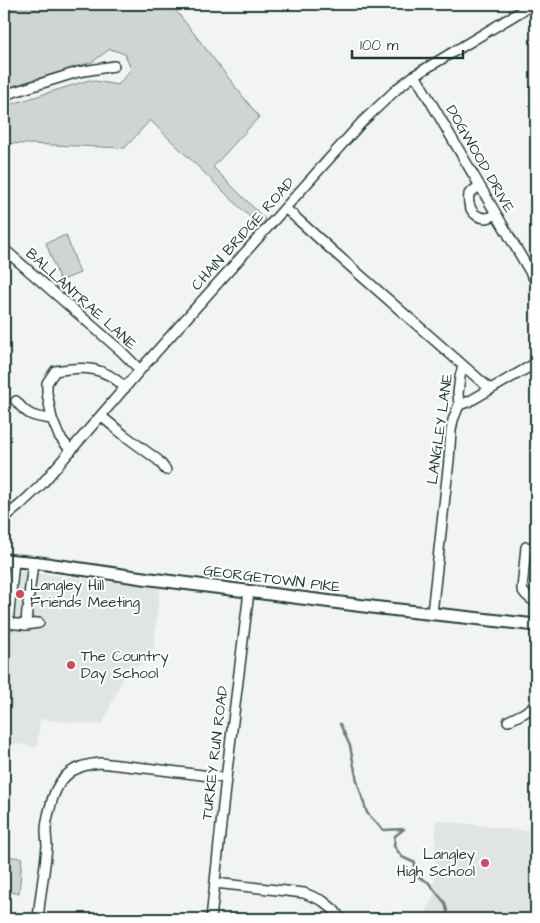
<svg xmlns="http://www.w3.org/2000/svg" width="540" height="923" viewBox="0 0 540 923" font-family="'Architects Daughter',sans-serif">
<rect width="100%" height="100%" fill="#f2f3f3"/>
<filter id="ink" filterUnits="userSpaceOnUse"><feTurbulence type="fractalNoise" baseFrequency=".02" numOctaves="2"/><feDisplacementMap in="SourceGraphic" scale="10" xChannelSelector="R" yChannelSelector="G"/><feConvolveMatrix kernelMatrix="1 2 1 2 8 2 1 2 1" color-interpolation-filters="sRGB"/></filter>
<g filter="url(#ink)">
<!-- built -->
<g fill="#e0e4e3">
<path d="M10,570L160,588L152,658L125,673L102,725L40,719L37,747L4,742V621Z"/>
<path d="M436,820L526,831L536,820V919H423L434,894Z"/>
</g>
<!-- green -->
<g fill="#ced5d3" stroke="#768984">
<path d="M32,4H175L174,8L259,117L213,167L266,220L260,227L150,120L125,148L4,143V105L12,104L89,80L118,85L131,69L125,54L110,49L92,62L10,87L4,88V9Z"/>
<path d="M66,235L80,273L60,281L46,243Z"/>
<path d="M4,856L22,858L19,893L4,892Z"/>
</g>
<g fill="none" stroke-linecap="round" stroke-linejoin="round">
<!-- stream -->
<path stroke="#6d807b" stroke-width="2.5" d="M340,724L350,746L357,781L367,813L383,830L404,829L395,836L394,846L402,857L415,863L414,875L428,882L445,903L449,919"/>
<!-- minor casing -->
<g stroke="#1f3d34" stroke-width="12">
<g id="minor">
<path d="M415,75L536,282"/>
<path d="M4,95L78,72L114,66"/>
<path d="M479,186L469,194C467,205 472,217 485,218C489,218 493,216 496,214"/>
<path d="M285,208L334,252L490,389"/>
<path d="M4,249L121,351L140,370"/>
<path d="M16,401C28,416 34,417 52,419L59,436L71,451"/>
<path d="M459,405L470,401L536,363"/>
<path d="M101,416L124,435L158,460L166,470"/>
<path d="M52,419L47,393V383L55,371C83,366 105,366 125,388"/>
<path d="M4,518L20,505L41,485L140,370L362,122L399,87L415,75L533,4"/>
<path d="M536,549L526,547L522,589C525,596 530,599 536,602"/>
<path d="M14,561L8,623L26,625L27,610"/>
<path d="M28,603L33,563"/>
<path d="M432,613L449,460L451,431L453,420L459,405L458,393L460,377L463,366"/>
<path d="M26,625L39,623"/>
<path d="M508,721L524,713L536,705"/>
<path d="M215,883L304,893L323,901L334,910L341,919"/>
<path d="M38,919C40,895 45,871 47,846C47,841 46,836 46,831C46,823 48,815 50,808C56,780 70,765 100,763L154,769L226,778"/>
<path d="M211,919L226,778L248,600V591"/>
</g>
</g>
<!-- major casing -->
<g stroke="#1f3d34" stroke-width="15">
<path id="major" d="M4,560L40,563L143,578L380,608L536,625"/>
</g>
<!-- minor -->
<use href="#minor" stroke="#fff" stroke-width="9"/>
<!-- major -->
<use href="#major" stroke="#fff" stroke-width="11"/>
</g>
</g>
<!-- markers -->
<g fill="#d1495b" stroke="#fff" stroke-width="2">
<circle cx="20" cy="594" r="5"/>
<circle cx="71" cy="665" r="5"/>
<circle cx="485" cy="863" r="5"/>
</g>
<g text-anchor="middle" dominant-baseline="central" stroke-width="4" stroke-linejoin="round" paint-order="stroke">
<!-- street labels -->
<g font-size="15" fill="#1f3d34" stroke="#fff">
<text transform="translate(480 159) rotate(60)">DOGWOOD DRIVE</text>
<text transform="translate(243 234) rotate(-48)">CHAIN BRIDGE ROAD</text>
<text transform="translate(81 299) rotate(42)">BALLANTRAE LANE</text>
<text transform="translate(440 429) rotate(-82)">LANGLEY LANE</text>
<text transform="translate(272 579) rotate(7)">GEORGETOWN PIKE</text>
<text transform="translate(215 753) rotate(-83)">TURKEY RUN ROAD</text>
</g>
<!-- poi labels -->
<g font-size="15" fill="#1f3d34" stroke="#fff" text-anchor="start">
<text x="30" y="585">Langley Hill<tspan x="30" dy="17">Friends Meeting</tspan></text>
<text x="81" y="656">The Country<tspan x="81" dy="17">Day School</tspan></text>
<text x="475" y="854" text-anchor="end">Langley<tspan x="475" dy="17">High School</tspan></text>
</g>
</g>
<!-- margin -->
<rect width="540" height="923" fill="none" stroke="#fff" stroke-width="20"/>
<rect x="10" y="10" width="520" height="903" fill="none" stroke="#1f3d34" stroke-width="2" filter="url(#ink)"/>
<!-- scale -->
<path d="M352 50v8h111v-8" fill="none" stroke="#1f3d34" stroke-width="2.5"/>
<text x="360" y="50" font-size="15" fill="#1f3d34" stroke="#ffffff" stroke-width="4" paint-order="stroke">100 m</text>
</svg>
